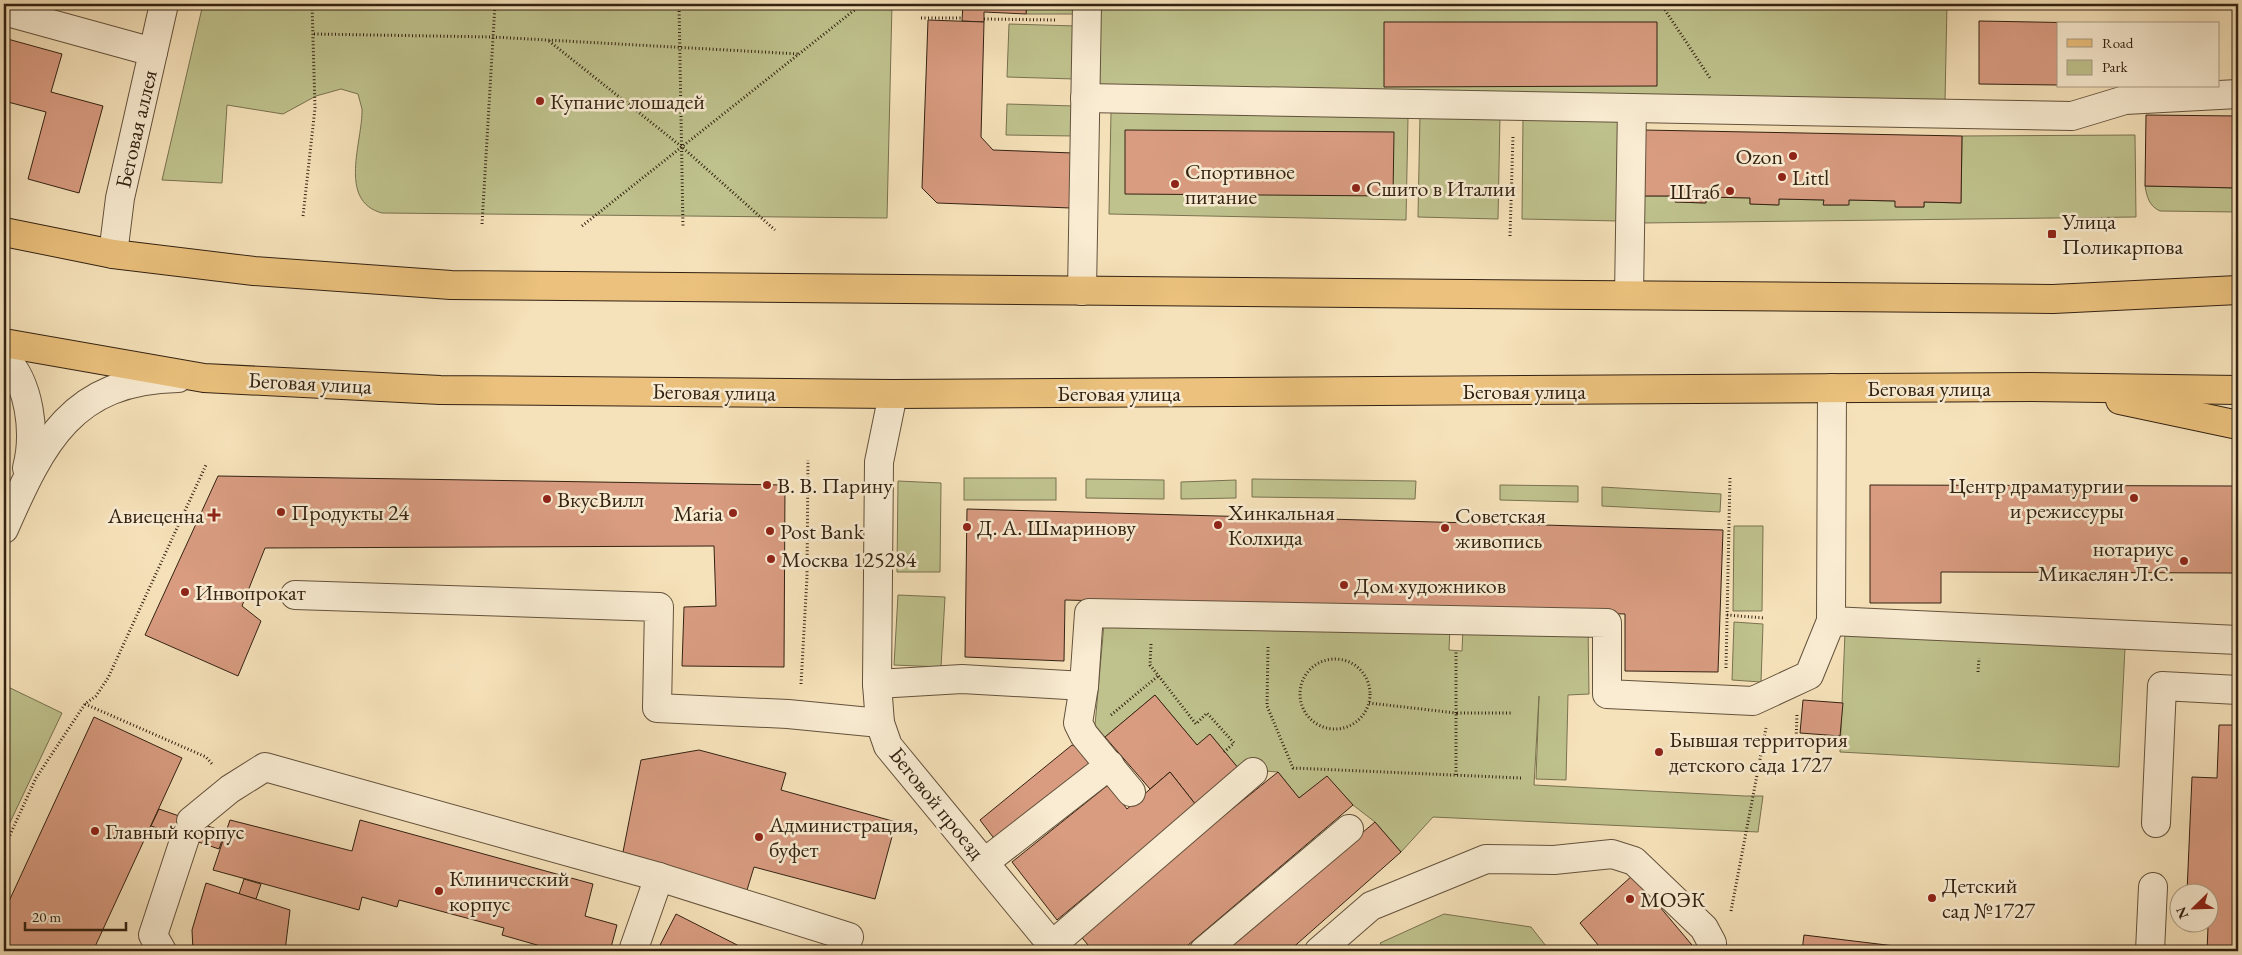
<svg xmlns="http://www.w3.org/2000/svg" width="2242" height="955" viewBox="0 0 2242 955" font-family="'EB Garamond',serif">
<rect width="100%" height="100%" fill="#f6e2ba"/>
<filter id="stains"><feTurbulence type="fractalNoise" baseFrequency=".004" numOctaves="4"/><feColorMatrix values="0 0 0 0 .2 0 0 0 0 .09 0 0 0 0 .02 0 0 0 .5 -.17"/></filter>
<radialGradient id="worn" r=".72"><stop offset=".6" stop-color="#630" stop-opacity="0"/><stop offset="1" stop-color="#630" stop-opacity=".3"/></radialGradient>
<!-- green -->
<g fill="#bfc28d" stroke="#797250">
<path d="M203,4H892L887,218L382,213C337,201 363,141 362,109C361,104 359,99 358,94L341,89L316,96L283,114L227,105L222,183L162,180Z"/>
<path d="M1027,4H1077L1076,14H1026Z"/>
<path d="M1095,4H1947L1945,101L1099,88Z"/>
<path d="M1009,24L1076,26L1075,79L1007,77Z"/>
<path d="M1007,104L1074,106V136L1006,135Z"/>
<path d="M1111,112L1408,118L1406,220L1109,214Z"/>
<path d="M1420,114L1500,116L1498,219L1418,217Z"/>
<path d="M1523,116L1620,118L1619,221L1522,219Z"/>
<path d="M2135,135L2136,217L1642,223L1643,196H1675V202L1705,203L1706,197L1750,198V204L1778,205L1779,199L1824,200V205H1848L1849,200L1895,201L1896,207H1924V202L1961,203L1962,136Z"/>
<path d="M2145,186L2238,188V212L2160,211C2149,206 2147,197 2145,186Z"/>
<rect x="964" y="478" width="92" height="22"/>
<path d="M1086,479L1164,480V499L1086,498Z"/>
<path d="M1252,479L1416,481L1415,499L1252,497Z"/>
<path d="M1236,480V498L1181,499V482Z"/>
<path d="M898,481L941,483L940,572H897Z"/>
<path d="M1500,485L1578,486V502L1500,500Z"/>
<path d="M1602,487L1721,494L1720,512L1602,506Z"/>
<path d="M1734,526H1763L1762,611H1733Z"/>
<path d="M898,595L945,597L941,667L894,665Z"/>
<path d="M1734,622L1763,624L1761,682L1732,680Z"/>
<path d="M1104,624L1450,627L1449,650L1462,651L1463,627H1588L1589,694L1568,695L1566,780L1536,779L1539,696L1534,785L1745,796H1763L1758,832L1433,817L1401,852L1375,822L1353,805L1327,777L1299,798L1278,772L1239,769L1210,734L1197,745L1155,695L1105,737L1095,725Z"/>
<path d="M1845,633L2125,648L2119,767L1840,752Z"/>
<path d="M4,685L62,713L4,835Z"/>
<path d="M1444,914L1531,927L1550,951H1386L1380,943Z"/>
</g>
<!-- building -->
<g fill="#d99c81" stroke="#332212">
<path d="M963,4H1027L1026,14L984,12V22L962,21Z"/>
<path d="M928,20L984,22L981,137L993,150L1073,153L1071,208L937,203L922,188Z"/>
<path d="M1979,21L2142,24H2058V85L1979,84Z"/>
<path d="M1384,22H1657V86L1384,87Z"/>
<path d="M4,38L62,54L51,92L103,106L79,193L28,179L46,112L4,101Z"/>
<path d="M2146,115L2238,116V188L2145,186Z"/>
<path d="M1125,130L1394,132L1393,196L1125,194Z"/>
<path d="M1643,130L1962,136L1961,203L1924,202V207H1895V201L1849,200V205H1823L1824,200L1779,199V205L1750,204V198L1706,197V203L1675,202V196H1643Z"/>
<path d="M218,476L785,485L784,667L682,666L684,607L716,606L714,546L265,548L242,606L261,621L238,676L145,635Z"/>
<path d="M1870,485L2238,486V573L1941,572V603H1870Z"/>
<path d="M967,509L1723,530L1718,672L1625,671V614L1065,600L1064,661L965,657Z"/>
<path d="M1155,695L1197,745L1210,734L1239,769L1196,805L1170,772L1150,789L1105,737Z"/>
<path d="M1803,700L1843,703L1840,736L1800,733Z"/>
<path d="M94,717L182,758L93,951H4V912Z"/>
<path d="M2219,725H2238V951H2207L2208,927L2186,926V922H2210V892H2187L2192,777L2217,778Z"/>
<path d="M1072,745L1077,747L1091,764L996,841L980,820Z"/>
<path d="M699,750L786,773L781,790L896,822L875,899L754,867L747,890L623,852L641,760Z"/>
<path d="M1170,772L1196,805L1057,920L1012,862L1108,785L1127,809Z"/>
<path d="M1278,772L1299,798L1327,776L1353,805L1181,951H1093L1078,933Z"/>
<path d="M159,809L225,832L219,849L151,826Z"/>
<path d="M230,820L352,851L360,820L593,884L585,916L617,925L610,951H551V949L502,935L504,928L399,900L397,907L362,897L359,910L213,870Z"/>
<path d="M1375,822L1401,852L1289,951H1222Z"/>
<path d="M1633,875L1697,951H1603L1580,923Z"/>
<path d="M244,879L261,884L256,899L239,894Z"/>
<path d="M206,883L290,910L285,951H193L192,930Z"/>
<path d="M676,914L749,951H657Z"/>
<path d="M1804,935L1936,951H1802Z"/>
</g>
<g fill="none" stroke-linecap="round" stroke-linejoin="round">
<!-- minor casing -->
<g stroke="#64523c" stroke-width="30">
<g id="minor">
<path d="M4,11L153,52"/>
<path d="M1085,98L2072,116L2125,100L2238,94"/>
<path d="M113,254L120,198L164,4"/>
<path d="M1082,291L1087,4"/>
<path d="M1629,295L1632,108"/>
<path d="M4,357C30,383 36,433 27,468"/>
<path d="M1832,388L1831,621L2238,640"/>
<path d="M893,394L879,462L877,684L880,723L888,746L1057,951"/>
<path d="M4,529C42,442 72,380 178,378"/>
<path d="M295,595L659,607L657,708L788,714L880,723"/>
<path d="M877,684L962,679L1084,686L1089,613L1607,623V694L1753,701L1809,675L1831,621"/>
<path d="M1084,686L1078,723L1084,735L1131,792"/>
<path d="M191,821L230,789L265,767L659,877L849,937"/>
<path d="M2156,823L2162,686L2238,690"/>
<path d="M985,862L1110,765"/>
<path d="M1052,945L1253,772"/>
<path d="M162,951L153,935L185,838"/>
<path d="M633,951L659,877"/>
<path d="M1204,951L1349,829"/>
<path d="M1319,951L1371,906L1486,859L1554,860L1612,854L1634,861L1704,928L1712,943L1710,951"/>
<path d="M2150,951L2153,887"/>
</g>
</g>
<!-- major casing -->
<g stroke="#332212" stroke-width="30">
<g id="major">
<path d="M4,232L113,254L254,271L451,285L2053,299L2238,290"/>
<path d="M4,343L204,378L440,390L893,394L2032,387L2238,390"/>
<path d="M2120,400L2238,425"/>
</g>
</g>
<!-- path -->
<g stroke="#332212" stroke-width="3" stroke-dasharray="1 2.5" stroke-linecap="butt">
<path d="M679,4L683,228"/>
<path d="M1661,4L1710,78"/>
<path d="M921,18H962"/>
<path d="M984,19L1056,20"/>
<path d="M314,34L493,37L799,54"/>
<path d="M549,41L682,147L775,230"/>
<path d="M303,216L315,108L312,4"/>
<path d="M482,224L495,4"/>
<path d="M582,226L862,4"/>
<path d="M1510,236L1513,136"/>
<path d="M1727,615L1764,618"/>
<path d="M1151,644L1150,665L1196,724L1207,713L1234,743L1224,752"/>
<path d="M1268,647L1267,706L1293,768L1521,778"/>
<circle cx="1335" cy="694" r="35"/>
<path d="M1726,668L1730,476"/>
<path d="M1978,672L1979,658"/>
<path d="M801,684L807,577L808,460"/>
<path d="M1369,703L1456,713V652"/>
<path d="M85,704L206,757L212,764"/>
<path d="M1111,715L1158,676"/>
<path d="M1797,715L1796,741L1840,744"/>
<path d="M1456,775V713H1512"/>
<path d="M4,848L36,778L85,704L96,696L108,678L206,465"/>
<path d="M4,905L6,907"/>
<path d="M1731,911L1766,728"/>
</g>
<!-- minor -->
<use href="#minor" stroke="#f9ecd2" stroke-width="28"/>
<!-- major -->
<use href="#major" stroke="#ebc17d" stroke-width="28"/>
</g>
<!-- markers -->
<g fill="#8f2418" stroke="#f9ecd2" stroke-width="2">
<circle cx="540" cy="101" r="5"/>
<circle cx="1793" cy="156" r="5"/>
<circle cx="1782" cy="177" r="5"/>
<circle cx="1175" cy="184" r="5"/>
<circle cx="1356" cy="188" r="5"/>
<circle cx="1730" cy="191" r="5"/>
<rect x="2047" y="229" width="10" height="10" rx="2.5"/>
<circle cx="767" cy="485" r="5"/>
<circle cx="2134" cy="498" r="5"/>
<circle cx="547" cy="499" r="5"/>
<circle cx="281" cy="512" r="5"/>
<circle cx="733" cy="513" r="5"/>
<path d="M211.5 507.5h5v5h5v5h-5v5h-5v-5h-5v-5h5z"/>
<circle cx="1218" cy="525" r="5"/>
<circle cx="967" cy="527" r="5"/>
<circle cx="1445" cy="528" r="5"/>
<circle cx="770" cy="531" r="5"/>
<circle cx="771" cy="559" r="5"/>
<circle cx="2184" cy="561" r="5"/>
<circle cx="1344" cy="585" r="5"/>
<circle cx="185" cy="592" r="5"/>
<circle cx="1659" cy="752" r="5"/>
<circle cx="95" cy="831" r="5"/>
<circle cx="759" cy="837" r="5"/>
<circle cx="439" cy="891" r="5"/>
<circle cx="1932" cy="898" r="5"/>
<circle cx="1630" cy="899" r="5"/>
</g>
<g text-anchor="middle" dominant-baseline="central" stroke-width="5" stroke-linejoin="round" paint-order="stroke">
<!-- poi labels -->
<g font-size="22" fill="#332212" stroke="#f9ecd2" text-anchor="start">
<text x="550" y="101">Купание лошадей</text>
<text x="1783" y="156" text-anchor="end">Ozon</text>
<text x="1185" y="171">Спортивное<tspan x="1185" dy="25">питание</tspan></text>
<text x="1792" y="177">Littl</text>
<text x="1366" y="188">Сшито в Италии</text>
<text x="1720" y="191" text-anchor="end">Штаб</text>
<text x="2062" y="221">Улица<tspan x="2062" dy="25">Поликарпова</tspan></text>
<text x="777" y="485">В. В. Парину</text>
<text x="2124" y="485" text-anchor="end">Центр драматургии<tspan x="2124" dy="25">и режиссуры</tspan></text>
<text x="557" y="499">ВкусВилл</text>
<text x="291" y="512">Продукты 24</text>
<text x="1228" y="512">Хинкальная<tspan x="1228" dy="25">Колхида</tspan></text>
<text x="723" y="513" text-anchor="end">Maria</text>
<text x="204" y="515" text-anchor="end">Авиеценна</text>
<text x="1455" y="515">Советская<tspan x="1455" dy="25">живопись</tspan></text>
<text x="977" y="527">Д. А. Шмаринову</text>
<text x="780" y="531">Post Bank</text>
<text x="2174" y="548" text-anchor="end">нотариус<tspan x="2174" dy="25">Микаелян Л.С.</tspan></text>
<text x="781" y="559">Москва 125284</text>
<text x="1354" y="585">Дом художников</text>
<text x="195" y="592">Инвопрокат</text>
<text x="1669" y="739">Бывшая территория<tspan x="1669" dy="25">детского сада 1727</tspan></text>
<text x="769" y="824">Администрация,<tspan x="769" dy="25">буфет</tspan></text>
<text x="105" y="831">Главный корпус</text>
<text x="449" y="878">Клинический<tspan x="449" dy="25">корпус</tspan></text>
<text x="1942" y="885">Детский<tspan x="1942" dy="25">сад №1727</tspan></text>
<text x="1640" y="899">МОЭК</text>
</g>
<!-- street labels -->
<g font-size="22" fill="#332212" stroke="#f9ecd2">
<text transform="translate(136 129) rotate(-77)">Беговая аллея</text>
<text transform="translate(310 383) rotate(3)">Беговая улица</text>
<text x="1929" y="388">Беговая улица</text>
<text x="1524" y="391">Беговая улица</text>
<text transform="translate(714 392) rotate(1)">Беговая улица</text>
<text x="1119" y="393">Беговая улица</text>
<text transform="translate(937 803) rotate(51)">Беговой проезд</text>
</g>
</g>
<!-- margin -->
<rect width="2242" height="955" fill="none" stroke="#f6e2ba" stroke-width="20"/>
<rect x="5" y="5" width="2232" height="945" fill="none" stroke="#332212" stroke-width="2.5"/>
<rect x="10" y="10" width="2222" height="935" fill="none" stroke="#332212"/>
<!-- legend -->
<rect x="2057" y="22" width="162" height="65" fill="#f9ecd2" stroke="#aa9b85"/>
<rect x="2067" y="39" width="25" height="8" fill="#ebc17d" stroke="#aa9b85"/>
<text x="2102" y="48" font-size="15" fill="#332212">Road</text>
<rect x="2067" y="60" width="25" height="15" fill="#bfc28d" stroke="#aa9b85"/>
<text x="2102" y="72" font-size="15" fill="#332212">Park</text>
<!-- north arrow -->
<g transform="translate(2194 908) rotate(247)"><circle r="24" fill="#f9ecd2" stroke="#aa9b85"/>
<path d="M0-4L9 19L0 12L-9 19Z" fill="#8f2418"/>
<text y="-8" font-size="14" font-weight="bold" text-anchor="middle" fill="#332212">N</text>
</g>
<!-- scale -->
<path d="M25 922v8h101v-8" fill="none" stroke="#332212" stroke-width="2.5"/>
<text x="32" y="922" font-size="15" fill="#332212" stroke="#f9ecd2" stroke-width="4" paint-order="stroke">20 m</text>
<rect width="100%" height="100%" filter="url(#stains)"/>
<rect width="100%" height="100%" fill="url(#worn)"/>
</svg>
